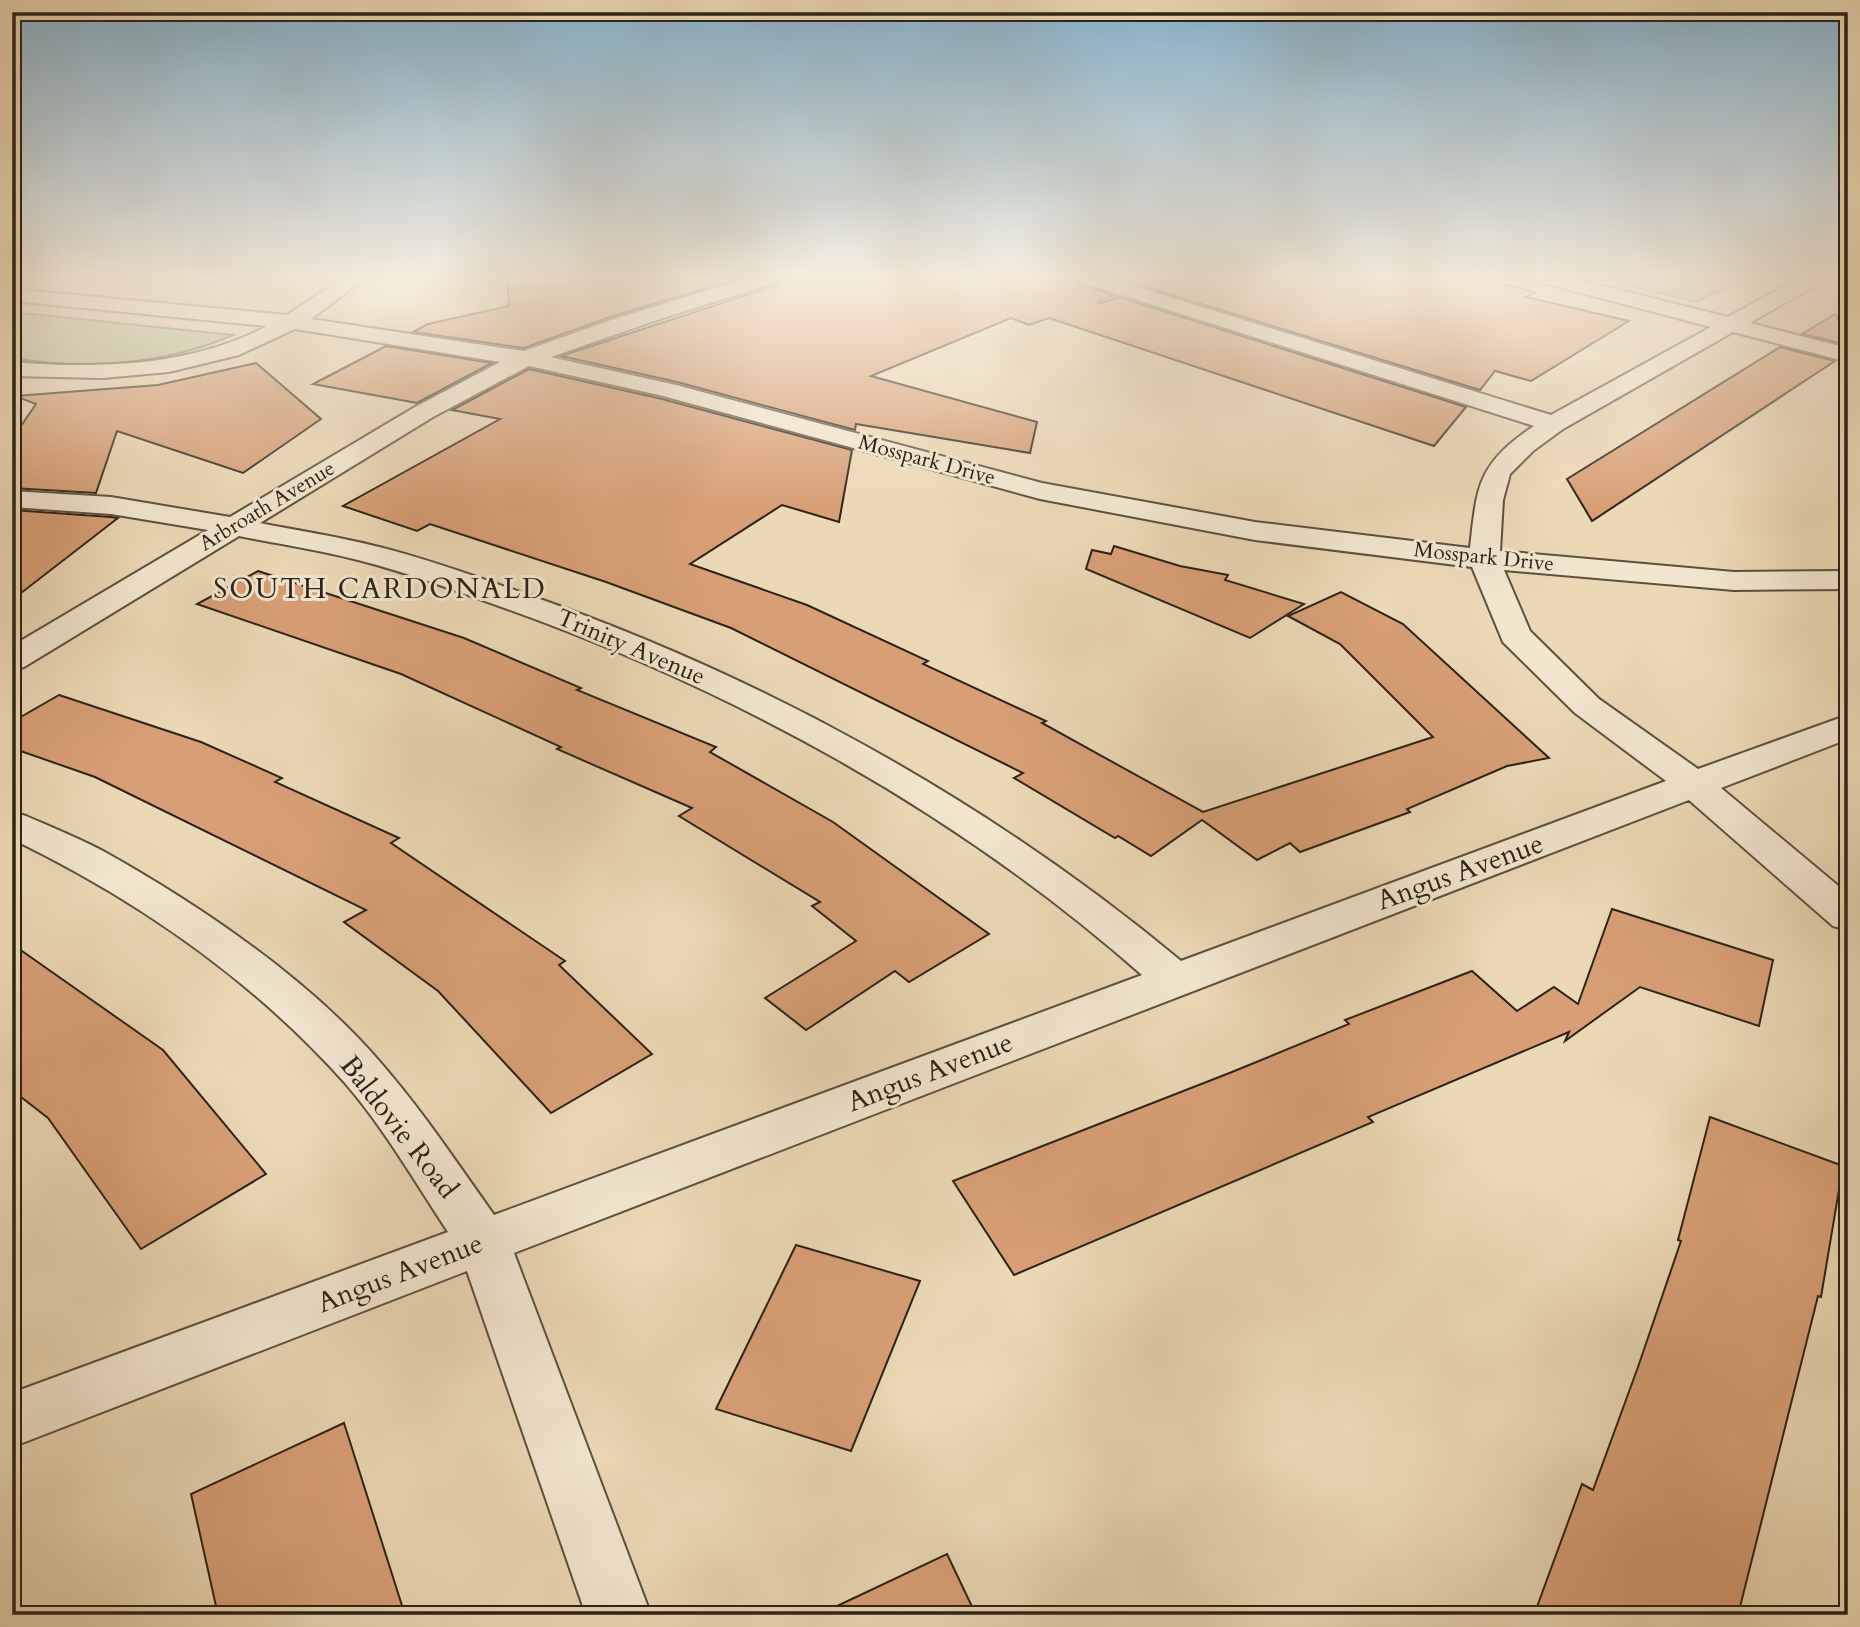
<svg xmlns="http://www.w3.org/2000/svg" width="1860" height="1627" viewBox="0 0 1860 1627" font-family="Cardo,serif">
<rect width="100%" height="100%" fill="#ebd8b5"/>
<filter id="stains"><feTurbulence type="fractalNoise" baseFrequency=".00286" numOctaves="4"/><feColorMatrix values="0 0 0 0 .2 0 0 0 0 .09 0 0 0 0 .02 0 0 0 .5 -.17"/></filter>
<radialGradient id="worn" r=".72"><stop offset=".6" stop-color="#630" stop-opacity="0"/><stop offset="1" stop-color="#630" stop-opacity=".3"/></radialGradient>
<!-- green -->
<g fill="#b5bf90" stroke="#707054" stroke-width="2">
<path d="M1592,277H1745L1696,302Z"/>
<path d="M12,312L233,335C165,365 86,370 12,358Z"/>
</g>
<!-- building -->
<g fill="#d89f76" stroke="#2c2218" stroke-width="2">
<path d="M507,277H743L610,317L524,348L413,332L428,324L509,306Z"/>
<path d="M785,277H1072L1077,284L1115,295L1098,301V304L1119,297L1466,407L1434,446L1049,318L1029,325L1011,318L871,376L1037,422L1030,453L856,424L855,430L677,382L561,356L780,284Z"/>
<path d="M1173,277H1475L1535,292L1526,297L1629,321L1531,381L1495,371L1480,390L1146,287Z"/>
<path d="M1835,314L1848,334V345L1802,334Z"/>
<path d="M386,346L492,363L417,403L313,384Z"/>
<path d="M1780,347L1835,361L1592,521L1567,479Z"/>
<path d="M256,363L321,419L243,473L117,431L96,493L12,488V439L36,404L15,396L158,385Z"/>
<path d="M529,369L662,399L852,450L839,522L782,505L690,564L807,605L928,661L923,664L1046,721L1042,723L1203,812L1433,737L1340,644L1288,616L1341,592L1403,624L1549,758L1507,766L1407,809L1410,812L1300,852L1290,843L1257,860L1202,820L1151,856L1118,836L1115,838L1014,778L1023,773L731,628L606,582L430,524L417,531L343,506L500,419L452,410Z"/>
<path d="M12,510L111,517L118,518L12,600Z"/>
<path d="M1114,546L1180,566L1228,575L1225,580L1304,604L1250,638L1086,569L1092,550L1111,554Z"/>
<path d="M258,571L464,638L581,688L577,690L716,747L710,752L833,822L989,934L909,982L895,971L806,1030L765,998L856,941L812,906L820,902L679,816L692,808L557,749L561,747L401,674L197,604Z"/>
<path d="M59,695L201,742L282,778L275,782L399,838L391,843L565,961L559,965L652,1054L551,1113L438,991L344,922L366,910L95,777L12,748V722Z"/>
<path d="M1612,909L1773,960L1759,1026L1640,987L1565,1041L1569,1032L1368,1117L1373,1122L1014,1275L953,1181L1232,1072L1349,1024L1345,1020L1472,971L1517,1011L1554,987L1578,1004Z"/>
<path d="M12,944L163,1050L266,1174L141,1249L48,1118L12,1090Z"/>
<path d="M1710,1117L1843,1166L1821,1297L1818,1296L1738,1615H1534L1582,1484L1593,1490L1638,1367L1681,1241L1678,1240Z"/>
<path d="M796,1245L920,1281L851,1451L716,1409Z"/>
<path d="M344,1423L405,1615H218L191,1494Z"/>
<path d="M947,1554L976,1615H818Z"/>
</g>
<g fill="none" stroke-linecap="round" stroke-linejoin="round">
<!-- minor casing -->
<g stroke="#5c503f" stroke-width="4">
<path id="minor" d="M344,277H367L311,319L524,351L611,320L751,277H782L779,281L657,320L551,357L676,385L1042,483L1255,522L1470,548C1477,484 1478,464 1534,426L1078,281L1075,277H1105L1551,415L1711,327L1536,281L1533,277H1566L1728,317L1801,277H1826L1823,281L1750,323L1848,348V362L1733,332L1563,429L1533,451L1510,474L1503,500L1500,551L1734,572L1848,571V589L1734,590L1504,570L1530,631L1599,699L1698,769L1848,715V739L1721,788L1848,894V930L1833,926L1689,800L514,1253L651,1615H586L467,1271L12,1447V1393L448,1232C415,1182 384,1128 345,1083C253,980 136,899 12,839V812L26,816C51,827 78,838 103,851C198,904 309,979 380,1062C422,1110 457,1163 494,1215L1142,975C956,811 733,689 499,606C453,590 406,572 358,560C319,550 279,544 239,536L24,667L12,670V646L208,530L111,514L12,507V491L111,497L230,517L415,407L500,362L295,329L239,355L169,372L103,378L12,376V362C96,369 191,367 267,326L12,301V289L287,315ZM529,366L663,396L1040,499L1255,540L1472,567L1503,642L1575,713L1666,781L1181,961C986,799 760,675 520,592C474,576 427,559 379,547C340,537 300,531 260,523L433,417Z"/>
</g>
<!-- minor -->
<use href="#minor" fill="#f2e6cf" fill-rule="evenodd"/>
</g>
<!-- sky -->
<linearGradient id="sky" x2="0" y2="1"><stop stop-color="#88b6d3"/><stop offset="0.55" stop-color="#f6edde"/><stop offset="1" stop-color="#f6edde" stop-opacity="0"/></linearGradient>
<rect width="1860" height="504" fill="url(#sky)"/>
<g text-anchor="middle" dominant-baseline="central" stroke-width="6" stroke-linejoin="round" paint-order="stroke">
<!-- far-street labels -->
<g font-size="21" fill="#2c2218" stroke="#f2e6cf">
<text transform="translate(927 460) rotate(15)">Mosspark Drive</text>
<text transform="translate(267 506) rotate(-31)">Arbroath Avenue</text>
<text transform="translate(1484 557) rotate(6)">Mosspark Drive</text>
</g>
<!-- street labels -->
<g font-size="24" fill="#2c2218" stroke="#f2e6cf">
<text transform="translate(631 647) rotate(23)">Trinity Avenue</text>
</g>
<!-- quarter labels -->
<g font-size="28" letter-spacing="2" fill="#2c2218" stroke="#f2e6cf">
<text x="380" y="589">SOUTH CARDONALD</text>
</g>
<!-- near-street labels -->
<g font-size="28" fill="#2c2218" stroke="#f2e6cf">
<text transform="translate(1460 872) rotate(-20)">Angus Avenue</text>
<text transform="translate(930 1072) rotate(-21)">Angus Avenue</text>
<text transform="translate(399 1127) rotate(52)">Baldovie Road</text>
<text transform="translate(400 1273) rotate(-21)">Angus Avenue</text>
</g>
</g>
<!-- margin -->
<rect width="1860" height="1627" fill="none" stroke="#ebd8b5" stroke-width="42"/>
<rect x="14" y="14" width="1832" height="1599" fill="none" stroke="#2c2218" stroke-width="3.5"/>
<rect x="21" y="21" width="1818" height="1585" fill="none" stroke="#2c2218" stroke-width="2"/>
<rect width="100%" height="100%" filter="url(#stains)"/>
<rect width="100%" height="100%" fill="url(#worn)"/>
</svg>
